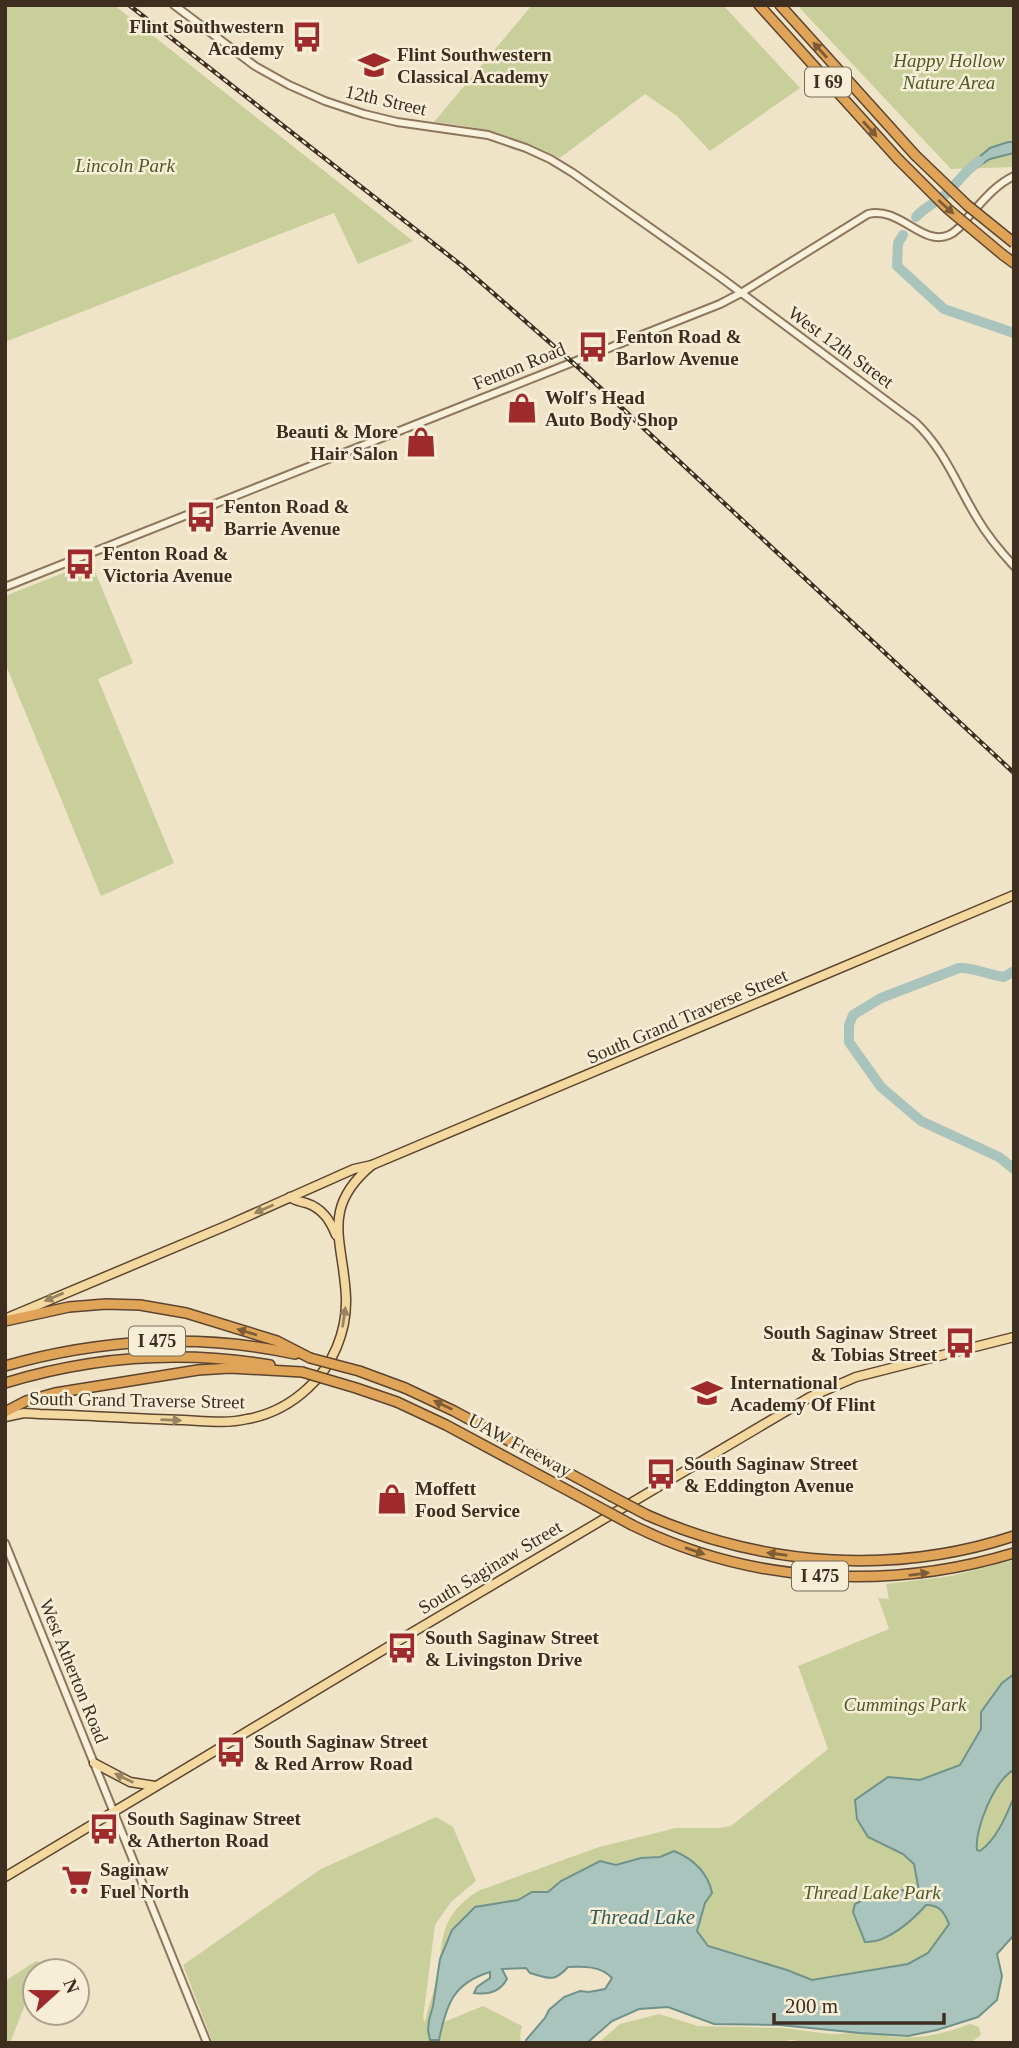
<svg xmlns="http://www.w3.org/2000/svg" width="1019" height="2048" viewBox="0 0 1019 2048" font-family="Georgia,serif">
<rect width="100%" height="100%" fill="#f0e4c8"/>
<!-- green -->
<g fill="#c9cf9b">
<path d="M5,5H114L413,241L358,264L334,213L5,342Z"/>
<path d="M532,5H723L800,88L710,151L677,116L645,94L560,158C517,136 481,127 434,122Z"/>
<path d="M797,5H1014V167L951,169Z"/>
<path d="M91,562L133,663L98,679L174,863L101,896L5,663V596Z"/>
<path d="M1014,1560V1935L997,1954L1002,1976L997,2000L978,2017L937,2030L908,2036L882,2035C913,2041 941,2035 970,2024L979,2027L981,2035L973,2041L963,2043H808L792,2040L763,2043H667L661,2041L598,2043L620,2024L659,2014L698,2026L783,2028L830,2034L856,2033L780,2025L714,2024L668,2007L639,2009L612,2021L587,2043H527L526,2040L545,2018L549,2010L564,1997L580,1991L589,1992L606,1989L611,1978C600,1966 583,1966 568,1967C555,1983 548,1978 530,1973L526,1968L502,1969L507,1979C500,1992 488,1995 474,1993L477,1987L490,1978V1972C483,1974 474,1976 469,1980C450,1994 443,2018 439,2040L431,2043H213L183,1965L321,1869L436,1817L453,1827L476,1881L451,1902L435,1925L423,2018L425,2022C427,2010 432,1998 435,1986C446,1942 434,1920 478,1891L599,1847L676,1828H719L731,1826L828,1749L798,1666L889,1629L878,1598L889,1599L886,1584L951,1576Z"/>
<path d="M36,1961L39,1962L38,1971H35V1979L10,2043H5V1981Z"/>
<path d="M483,2006L522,2026L520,2036L521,2043H439L444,2022Z"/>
</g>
<!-- water -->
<g fill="#a9c4bc" stroke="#6f938a" stroke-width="2">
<path d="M1008,142H1014V153L990,159L976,168L965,169L990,148Z"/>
<path d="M1014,1674V1770C995,1779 974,1830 977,1850L980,1851C997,1839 1006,1816 1014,1797V1935L997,1954L1002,1976L997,2000L978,2017L937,2030L908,2036L860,2033L780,2025L714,2024L668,2007L639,2009L612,2021L587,2043H527L526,2040L545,2018L549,2010L564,1997L580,1991L589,1992L605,1989L612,1978C601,1966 583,1966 568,1967C554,1983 548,1978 530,1973L526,1968L502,1969L507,1979C500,1992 488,1995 474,1993L477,1987L490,1978V1972C453,1983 446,2005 439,2040H430L428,2030L429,2020L433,2006L440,1959L452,1930L475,1907L518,1900L532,1892H548L561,1881L600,1861L616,1865L641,1858L660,1857L674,1851C693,1859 708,1873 712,1893L705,1903L697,1931L708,1946L787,1970L812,1980L908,1964L928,1953L949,1924C944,1912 940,1905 926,1905C913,1920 886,1944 865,1942L853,1912L855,1904L871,1896L902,1890L912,1895L919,1891L914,1864L903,1854L868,1837L857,1819L855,1800L888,1777L920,1780L960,1765L981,1729V1712L1002,1683Z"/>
</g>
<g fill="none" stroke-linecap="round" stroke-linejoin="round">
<!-- river -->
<g stroke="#a9c4bc" stroke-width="10">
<path d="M916,217C924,207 938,202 947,193C958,182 966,170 979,161"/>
<path d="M903,235L898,243L897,266L944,309L1014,333"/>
<path d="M1014,971L1004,977C988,975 974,967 959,968L881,998L853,1015L849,1025V1042L881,1087L921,1121L999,1157L1014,1169"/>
</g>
<!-- minor casing -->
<g stroke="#8d765c" stroke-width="10">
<g id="minor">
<path d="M174,5L255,66L289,85L325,101L364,114L397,122L488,135L526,148L550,159L573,173L720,277L915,422C944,449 957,485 977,518C987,535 1000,551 1014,566"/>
<path d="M5,587L720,304L741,293L868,214C900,206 922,247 949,235C958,231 964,223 969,216C983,201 995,185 1014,176"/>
<path d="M5,1543L207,2043"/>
</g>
</g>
<!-- major casing -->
<g stroke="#5b4430" stroke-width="11">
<g id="major">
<path d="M290,1197C295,1201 299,1201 306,1203C322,1208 330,1220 336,1235"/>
<path d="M7,1318L228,1225L354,1169L372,1165L1014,895"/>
<path d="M5,1417L24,1413L40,1414C88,1415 135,1419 183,1420C204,1421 226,1424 247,1419C270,1415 291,1404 308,1388C333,1366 347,1331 346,1298C344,1242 319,1209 372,1165"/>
<path d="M94,1763L130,1782L155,1786"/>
<path d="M5,1877L413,1632L810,1397L856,1377L1014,1337"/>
</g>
</g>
<!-- highway casing -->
<g stroke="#5b4430" stroke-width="12">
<g id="highway">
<path d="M759,5L898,159"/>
<path d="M780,5L915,155"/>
<path d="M1003,255L1014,263"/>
<path d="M5,1321L69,1307L106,1304L140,1305L186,1313L277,1341L310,1358"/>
<path d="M5,1366C99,1339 200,1333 295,1354"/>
<path d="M5,1383C91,1357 181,1350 270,1365"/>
<path d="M405,1388L454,1411L611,1496"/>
<path d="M397,1402L446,1425L595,1505"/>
<path d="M5,1412L26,1401L55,1393L198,1370L230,1368L302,1372"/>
<path d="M647,1515C762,1566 893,1576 1014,1536"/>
<path d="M632,1525C750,1584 888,1591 1014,1553"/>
</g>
</g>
<!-- minor -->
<use href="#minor" stroke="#faf1dc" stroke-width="6"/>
<!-- major -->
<use href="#major" stroke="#f3d9a0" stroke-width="8"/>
<!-- highway -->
<use href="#highway" stroke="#e0a458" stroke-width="9"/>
<!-- rail casing -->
<g stroke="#3d2e20" stroke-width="4.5">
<path id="rail" d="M129,5L461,265L580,369L1014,773"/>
</g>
<!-- rail -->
<use href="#rail" stroke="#f7eed8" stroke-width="2" stroke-dasharray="5" stroke-linecap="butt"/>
<!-- highway-bridge casing -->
<g stroke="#5b4430" stroke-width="12" stroke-linecap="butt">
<g id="highway-bridge">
<path d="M915,155L967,205L1014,243"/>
<path d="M898,159L948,209L1003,255"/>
<path d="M310,1358L359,1371L405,1388"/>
<path d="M302,1372L356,1388L397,1402"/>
<path d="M611,1496L647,1515"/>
<path d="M595,1505L632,1525"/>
</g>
</g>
<!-- highway-bridge -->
<use href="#highway-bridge" stroke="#e0a458" stroke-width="9"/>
</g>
<!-- one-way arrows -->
<defs><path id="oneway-solid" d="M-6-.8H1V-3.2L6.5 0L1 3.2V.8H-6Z" transform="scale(1.75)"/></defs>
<g fill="#7e5d36">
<use href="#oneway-solid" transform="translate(820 50) rotate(-132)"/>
<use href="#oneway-solid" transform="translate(870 129) rotate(48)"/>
<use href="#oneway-solid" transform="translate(946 207) rotate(42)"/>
<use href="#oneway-solid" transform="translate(247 1332) rotate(-163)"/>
<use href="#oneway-solid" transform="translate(443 1405) rotate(-154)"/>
<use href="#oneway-solid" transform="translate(695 1551) rotate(19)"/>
<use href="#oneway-solid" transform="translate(777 1554) rotate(-172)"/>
<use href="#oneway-solid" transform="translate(919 1574) rotate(-7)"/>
</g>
<g fill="#988460">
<use href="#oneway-solid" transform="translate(264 1209) rotate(156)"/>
<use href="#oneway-solid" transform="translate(54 1297) rotate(157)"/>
<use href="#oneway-solid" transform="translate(344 1317) rotate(-82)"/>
<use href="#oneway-solid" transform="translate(171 1420) rotate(2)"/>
<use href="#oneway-solid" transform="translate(124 1778) rotate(-154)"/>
</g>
<!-- icons -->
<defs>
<g id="bus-bare" transform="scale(2.415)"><path d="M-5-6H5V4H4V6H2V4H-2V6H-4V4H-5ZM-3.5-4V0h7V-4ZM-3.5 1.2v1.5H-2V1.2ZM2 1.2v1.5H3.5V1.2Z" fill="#9e2a2b" stroke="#f7eed8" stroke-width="2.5" paint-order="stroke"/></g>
<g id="school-bare" transform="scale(2.415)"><path d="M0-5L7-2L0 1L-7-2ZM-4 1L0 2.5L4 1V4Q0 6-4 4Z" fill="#9e2a2b" stroke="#f7eed8" stroke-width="2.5" paint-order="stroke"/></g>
<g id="shop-bare" transform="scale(2.415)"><path d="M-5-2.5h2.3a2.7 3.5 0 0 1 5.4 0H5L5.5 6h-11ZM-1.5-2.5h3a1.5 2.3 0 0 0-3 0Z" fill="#9e2a2b" stroke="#f7eed8" stroke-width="2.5" paint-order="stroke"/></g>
<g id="supermarket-bare" transform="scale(2.415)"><path d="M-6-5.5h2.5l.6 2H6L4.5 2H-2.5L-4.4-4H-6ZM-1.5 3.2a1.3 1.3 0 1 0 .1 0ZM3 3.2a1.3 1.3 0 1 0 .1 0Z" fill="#9e2a2b" stroke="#f7eed8" stroke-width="2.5" paint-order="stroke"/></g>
</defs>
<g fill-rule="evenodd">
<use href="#bus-bare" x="307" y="37"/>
<use href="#school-bare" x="374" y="65"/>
<use href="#bus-bare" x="593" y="347"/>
<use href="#shop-bare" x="522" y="408"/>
<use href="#shop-bare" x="421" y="442"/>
<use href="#bus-bare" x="201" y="517"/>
<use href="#bus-bare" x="80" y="564"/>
<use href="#bus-bare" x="960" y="1343"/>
<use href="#school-bare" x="707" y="1393"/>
<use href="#bus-bare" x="661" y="1474"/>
<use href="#shop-bare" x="392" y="1499"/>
<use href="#bus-bare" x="402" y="1648"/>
<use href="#bus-bare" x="231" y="1752"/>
<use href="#bus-bare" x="104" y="1829"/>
<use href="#supermarket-bare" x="77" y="1880"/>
</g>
<g text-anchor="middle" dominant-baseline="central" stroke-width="5" stroke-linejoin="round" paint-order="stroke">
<!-- shield labels -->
<g fill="#f7eed8" stroke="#756857" stroke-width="2">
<rect x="805" y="67.5" width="46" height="29" rx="5"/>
<rect x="129" y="1326.5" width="56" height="29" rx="5"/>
<rect x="792" y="1561.5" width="56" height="29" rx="5"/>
</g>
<g font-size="18" font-weight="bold" fill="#3d2e20">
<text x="828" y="82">I 69</text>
<text x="157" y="1341">I 475</text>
<text x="820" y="1576">I 475</text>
</g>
<!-- poi labels -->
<g font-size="19" font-weight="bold" fill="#3d2e20" stroke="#f7eed8" text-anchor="start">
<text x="284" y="26" text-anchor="end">Flint Southwestern<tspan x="284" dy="22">Academy</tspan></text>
<text x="397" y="54">Flint Southwestern<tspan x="397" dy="22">Classical Academy</tspan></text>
<text x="616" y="336">Fenton Road &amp;<tspan x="616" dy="22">Barlow Avenue</tspan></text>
<text x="545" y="397">Wolf's Head<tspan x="545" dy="22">Auto Body Shop</tspan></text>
<text x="398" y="431" text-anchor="end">Beauti &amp; More<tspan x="398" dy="22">Hair Salon</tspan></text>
<text x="224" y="506">Fenton Road &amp;<tspan x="224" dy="22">Barrie Avenue</tspan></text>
<text x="103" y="553">Fenton Road &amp;<tspan x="103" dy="22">Victoria Avenue</tspan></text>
<text x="937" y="1332" text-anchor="end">South Saginaw Street<tspan x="937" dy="22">&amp; Tobias Street</tspan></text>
<text x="730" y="1382">International<tspan x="730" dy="22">Academy Of Flint</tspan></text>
<text x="684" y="1463">South Saginaw Street<tspan x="684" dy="22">&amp; Eddington Avenue</tspan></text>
<text x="415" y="1488">Moffett<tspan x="415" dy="22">Food Service</tspan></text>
<text x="425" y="1637">South Saginaw Street<tspan x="425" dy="22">&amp; Livingston Drive</tspan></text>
<text x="254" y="1741">South Saginaw Street<tspan x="254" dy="22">&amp; Red Arrow Road</tspan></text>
<text x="127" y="1818">South Saginaw Street<tspan x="127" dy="22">&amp; Atherton Road</tspan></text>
<text x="100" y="1869">Saginaw<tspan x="100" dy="22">Fuel North</tspan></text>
</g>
<!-- park labels -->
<g font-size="19" font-style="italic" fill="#4d5a26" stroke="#f7eed8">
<text x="949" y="60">Happy Hollow<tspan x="949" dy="22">Nature Area</tspan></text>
<text x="125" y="165">Lincoln Park</text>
<text x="905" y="1704">Cummings Park</text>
<text x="872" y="1892">Thread Lake Park</text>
</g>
<!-- street labels -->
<g font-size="19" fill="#3d2e20" stroke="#f7eed8">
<text transform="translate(386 100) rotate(13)">12th Street</text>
<text transform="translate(841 347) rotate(36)">West 12th Street</text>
<text transform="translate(519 366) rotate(-22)">Fenton Road</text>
<text transform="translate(687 1016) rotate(-23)">South Grand Traverse Street</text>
<text transform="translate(137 1400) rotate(1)">South Grand Traverse Street</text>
<text transform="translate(520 1445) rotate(28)">UAW Freeway</text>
<text transform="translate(490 1567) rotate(-31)">South Saginaw Street</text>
<text transform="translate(74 1671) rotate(68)">West Atherton Road</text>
</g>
<!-- water labels -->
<g font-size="21" font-style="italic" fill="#2f5d5a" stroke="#f7eed8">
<text x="642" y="1917">Thread Lake</text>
</g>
</g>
<!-- border -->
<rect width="1019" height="2048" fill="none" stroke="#3d2e20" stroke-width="14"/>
<!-- north arrow -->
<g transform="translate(56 1992) rotate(69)"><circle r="33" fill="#f7eed8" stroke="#ada18e" stroke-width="2"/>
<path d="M0-5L12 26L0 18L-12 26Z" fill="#9e2a2b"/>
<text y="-10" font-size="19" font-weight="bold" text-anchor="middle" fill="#3d2e20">N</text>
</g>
<!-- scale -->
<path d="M774 2013v10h170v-10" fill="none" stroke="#3d2e20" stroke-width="3.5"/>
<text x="785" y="2013" font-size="21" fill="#3d2e20" stroke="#f7eed8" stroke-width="5" paint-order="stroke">200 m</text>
</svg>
